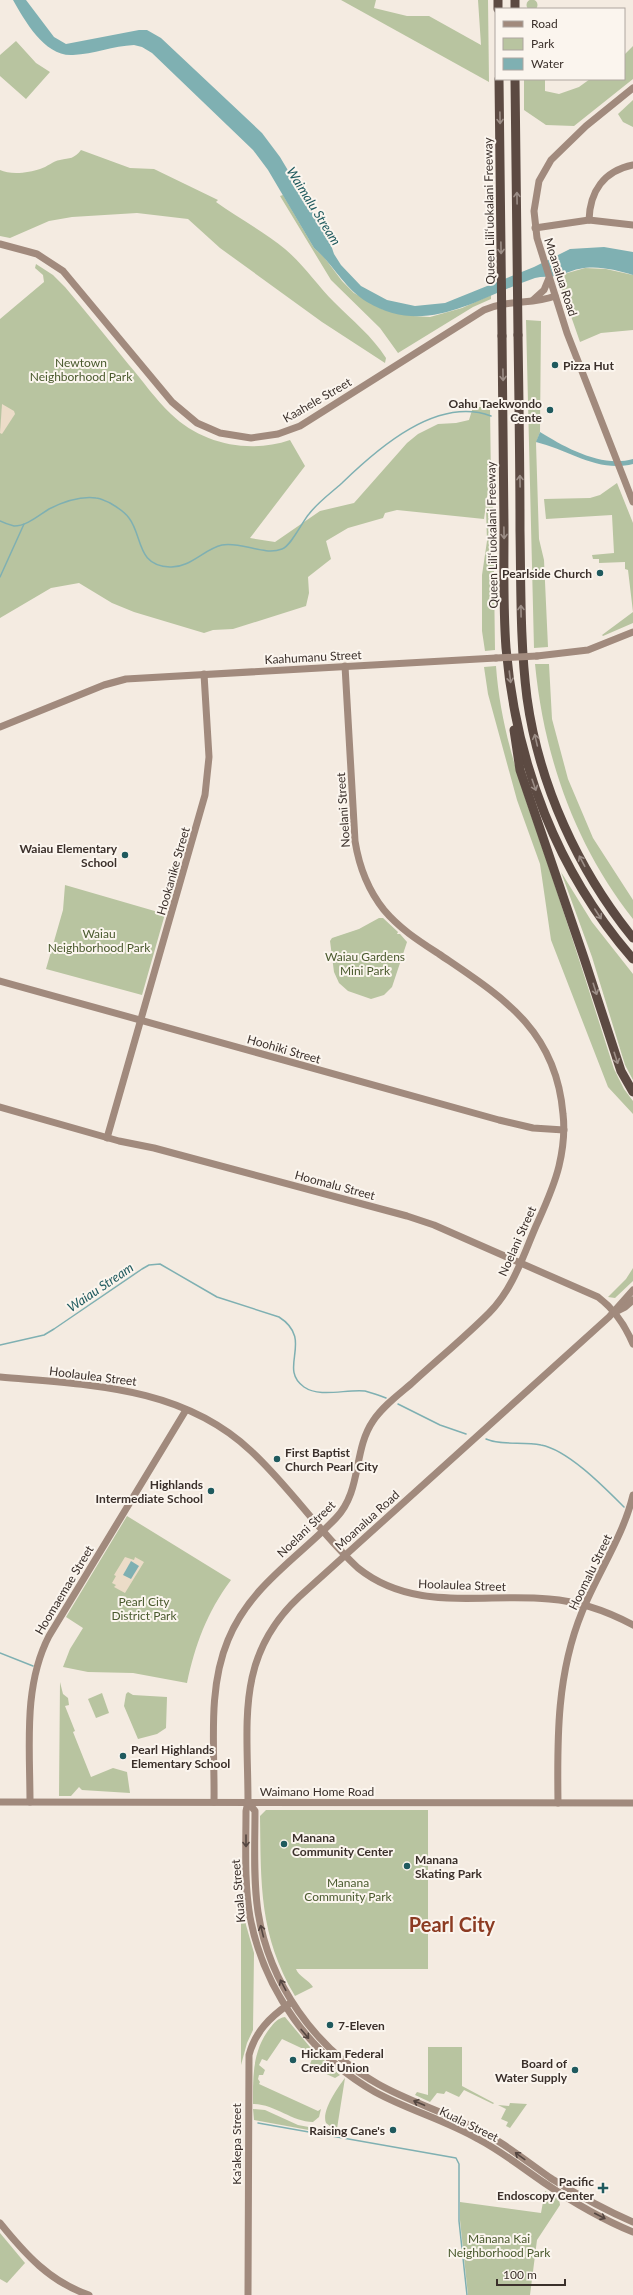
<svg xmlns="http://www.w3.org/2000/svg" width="633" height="2295" viewBox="0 0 633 2295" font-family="Lato,sans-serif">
<rect width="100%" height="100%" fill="#f4ebe1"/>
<!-- green -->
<g fill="#b8c4a0">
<circle cx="532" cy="5" r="5.5"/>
<path d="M341,0H376L374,8L407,16H429L481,45L478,0H488L489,82Z"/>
<path d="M16,41L36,63L50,72L26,99L0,76V55Z"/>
<path d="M633,46V79L574,126L546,125L524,110V79H545V91L559,94L579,87L590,79H624V55Z"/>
<path d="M633,100V127L623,122L618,114Z"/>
<path d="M81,150L130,168L154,169L218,200L216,202C237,217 266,233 285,249C304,265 317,285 334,302C353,321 372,336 386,358L385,363L322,322L220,248L188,219L137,213L72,217L49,221L10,238L0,236V170C10,175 29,173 40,169C47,167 53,161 60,160C70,158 74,159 81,150Z"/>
<path d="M283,195L314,248L324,257L342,281L354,293L382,309L413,316L430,317L462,308L491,295V299L473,307L398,353L380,328L331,280L280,196Z"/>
<path d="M36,264L53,275L65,287C87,313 108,339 129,365C143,381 155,399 171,414C202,444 249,454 290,440L305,466L250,538L275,542L320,511L354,503L407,443L418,434L438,424L456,423L469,420L473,407H490L491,482L487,483L488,490L484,519L397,510L385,513L383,518L348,528L326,541L331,559L308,577L309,593L306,606L233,629L213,630L204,633L134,612L112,603L79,583L51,588L0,618V319L44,282L43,275L35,268Z"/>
<path d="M585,268L606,269L633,275V330L601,333L580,342L557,276Z"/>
<path d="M526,320L541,321L540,432L536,443L539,539L544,560L548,647L534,648Z"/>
<path d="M617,483L633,523V623L603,636L599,632L602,635L633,612L628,570L625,569V562L599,563V559H593L592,555L614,553L612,515L546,519L544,499L590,498L600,495Z"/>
<path d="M490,491L493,499L495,650L485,651L482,631V575L487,541L486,509Z"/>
<path d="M535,664H549L552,719L568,779L593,838L633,900V919C575,845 544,757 535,664Z"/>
<path d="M496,666C501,737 525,796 547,862C570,930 592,1000 614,1069L624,1089L633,1101V1114L608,1087L551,940L540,864L517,800L488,694L484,667Z"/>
<path d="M561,872L592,922L633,974V1080L625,1065L592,957Z"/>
<path d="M65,885L165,914L142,995L46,969L63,910Z"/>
<path d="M379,918H383L398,932L397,934H400L407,942L392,987L384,995L371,999L348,991L339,983L334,972L330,941L332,938L359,929Z"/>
<path d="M633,1268V1281L615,1298L608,1297L626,1279Z"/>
<path d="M127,1516L231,1580C207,1612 195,1645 187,1683L133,1673L88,1672L63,1667L70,1649L83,1628L66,1617Z"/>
<path d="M60,1682L63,1694L68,1698L69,1705L65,1706L75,1731L73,1732L91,1777L113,1768L127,1772L130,1793L82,1790L79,1787L71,1796H59Z"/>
<path d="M128,1692L133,1695L167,1697L166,1728L157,1734L138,1739L124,1706L126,1694Z"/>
<path d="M102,1693L109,1713L96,1718L88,1699Z"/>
<path d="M266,1810H428V1969H296C299,1977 308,1979 313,1987L295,1996C259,1935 261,1884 260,1816Z"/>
<path d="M241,1888L246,1925L254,1953L253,2030L247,2043L241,2065Z"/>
<path d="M285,2017L310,2047L340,2075L335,2078L320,2071L322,2068L315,2064L313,2068L308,2069L314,2054L282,2039L267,2061L262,2059L259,2065L265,2070L263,2075H259L258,2079L260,2082L259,2084L318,2111L321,2109L319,2117L313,2122C292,2122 275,2104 253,2104C253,2077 252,2051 270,2028C274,2023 278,2018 285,2017Z"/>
<path d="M428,2047H462V2086L494,2103L493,2104L464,2090L459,2097L446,2091L444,2094L437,2093L430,2102L415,2095L417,2092L428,2095Z"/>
<path d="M345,2078L336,2135L254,2120L253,2109L265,2110L298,2125L330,2131V2126L326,2123C321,2111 338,2087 345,2078Z"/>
<path d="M510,2103L527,2104L510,2128L506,2126L508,2122L501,2119L506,2109L498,2105L509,2106Z"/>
<path d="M545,2191L559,2199L560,2205L537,2240L530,2295H468L460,2220V2202L541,2213Z"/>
<path d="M0,2233L25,2263L7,2283L0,2279Z"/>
</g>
<!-- plaza -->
<g fill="#ecdcc8">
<path d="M2,404L14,411L15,414L2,434L0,433Z"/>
<path d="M125,1557L134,1560L135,1557L144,1562L125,1593L114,1587L116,1585L112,1583L116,1576L114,1575Z"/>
</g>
<!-- water -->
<g fill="#7fb0b2">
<path d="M13,0H26L54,37L66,44L139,30H147L161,38L262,133L280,157L329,239L334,254L341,265L361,286L387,300L415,306L445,303L534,267L570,249L604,247L633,252V275C616,270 597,265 579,269C571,270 564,275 556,276C549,277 542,276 535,278C478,297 427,338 367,302C343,287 334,265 314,248L268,170L253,150L152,53L142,47L134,45C113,46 94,54 73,55C45,57 25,21 13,0Z"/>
<path d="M540,432C566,448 602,468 633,459V464C598,473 569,450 536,442Z"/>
<path d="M131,1561L139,1566L131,1579L123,1575Z"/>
</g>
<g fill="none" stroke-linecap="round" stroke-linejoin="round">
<!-- stream -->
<g stroke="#7fb0b2" stroke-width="1.5">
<path d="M0,521C4,523 10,525 14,526C27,526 39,515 49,509C63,502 80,496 96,498C100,498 105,501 110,503C117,507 124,511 129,518C143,536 136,566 170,567C190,568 204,549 222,545C241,541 263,556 282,549C291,546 302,522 309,514C318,502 331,493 342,483C378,448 437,396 491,416"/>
<path d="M0,577L24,524"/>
<path d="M0,1345L44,1335L54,1329L142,1269L149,1265L160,1264L217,1297L279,1317C315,1340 277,1368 304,1387C320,1398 346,1389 365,1391C372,1393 379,1395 386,1398"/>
<path d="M398,1404L440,1425L466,1434"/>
<path d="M486,1439C502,1446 523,1441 541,1445C568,1450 604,1487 624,1507"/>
<path d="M0,1653L33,1666"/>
<path d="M258,2123L456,2158L459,2164V2221L467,2295"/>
</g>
<!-- secondary -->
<g stroke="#a18a7d" stroke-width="7">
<path d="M633,88L586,126L551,160L539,181L534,211L537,238L567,333L633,502"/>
<path d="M589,220C590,191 604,171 633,165"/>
<path d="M535,228L589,220L633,225"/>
<path d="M0,244L37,254L63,271L172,402L197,423L220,433L251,438L278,434L300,426L484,310C509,299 532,305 555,296"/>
<path d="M533,300L544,290L549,278"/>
<path d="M537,656L588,650L633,632"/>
<path d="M0,727L104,685L126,679L496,658"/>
<path d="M0,981L499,1120L533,1128L564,1130"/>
<path d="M0,1107L119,1141L154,1148L407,1216L434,1225L598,1297C614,1309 625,1325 633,1344"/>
<path d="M107,1138L205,795L209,757L204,674"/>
<path d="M633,1290L609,1317L299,1597C235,1657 248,1722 248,1802L246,1811C246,1846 244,1882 250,1917C264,1990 310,2055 375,2092C408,2110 445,2120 478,2139C501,2151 521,2167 543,2182C571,2201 601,2219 633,2232"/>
<path d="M615,1312L625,1307L633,1300"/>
<path d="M0,1377C89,1385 182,1386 251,1451C290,1487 319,1532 358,1568C414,1613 483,1593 549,1599C578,1601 607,1611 633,1625"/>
<path d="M0,1802L633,1803"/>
<path d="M30,1802C30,1747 23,1686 49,1636L186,1410"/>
<path d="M214,1802C215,1749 207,1690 228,1640C250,1586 298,1558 336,1518C362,1491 353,1450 373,1421C383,1406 398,1395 411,1384C437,1360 464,1338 489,1313C513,1289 523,1256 536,1226C545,1206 554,1187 559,1166C563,1149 565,1131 563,1114C556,1029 502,997 439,954C419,941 400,929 384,910C368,890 359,866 355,841L345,666"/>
<path d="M248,1802L255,1811C255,1844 253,1878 258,1912C269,1983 315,2049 378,2084C408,2101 442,2111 473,2127C502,2141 526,2161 552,2179C578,2195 605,2210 633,2222"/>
<path d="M558,1803C557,1737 557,1673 582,1612C598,1572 623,1537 633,1495"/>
<path d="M0,2223C25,2254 50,2282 89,2295"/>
<path d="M248,2295L249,2055C255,2032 270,2017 289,2004"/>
</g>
<!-- highway -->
<g stroke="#5c4a42" stroke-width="9">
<path d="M498,0V9"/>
<path d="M515,0V9"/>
<path d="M518,335C519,400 520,465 520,531C521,587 520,643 527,698C539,785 578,870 633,938"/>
<path d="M502,336C503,400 503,463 504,527C504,567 503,608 506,648C516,763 557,872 633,959"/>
<path d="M514,730L520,770L584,958L621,1071L633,1092"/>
</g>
<!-- secondary-bridge -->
<path stroke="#a18a7d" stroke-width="7" d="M496,658L537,656"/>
<!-- highway-bridge -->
<g stroke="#5c4a42" stroke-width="9">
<path d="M499,79L502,336"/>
<path d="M515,79L518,335"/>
</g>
</g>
<!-- one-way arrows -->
<defs><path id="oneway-shaft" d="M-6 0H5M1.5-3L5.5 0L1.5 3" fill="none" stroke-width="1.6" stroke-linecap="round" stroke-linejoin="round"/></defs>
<g stroke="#9c8e87">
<use href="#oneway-shaft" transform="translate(500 118) rotate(89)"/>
<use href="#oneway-shaft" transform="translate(517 198) rotate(-91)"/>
<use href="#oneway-shaft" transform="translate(501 248) rotate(89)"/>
<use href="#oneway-shaft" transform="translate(503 375) rotate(89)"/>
<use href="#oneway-shaft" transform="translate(520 481) rotate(-91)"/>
<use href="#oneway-shaft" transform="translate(504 533) rotate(89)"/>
<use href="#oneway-shaft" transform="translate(521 611) rotate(-91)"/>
<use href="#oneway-shaft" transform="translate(510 677) rotate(83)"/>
<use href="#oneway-shaft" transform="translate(536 740) rotate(-103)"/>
<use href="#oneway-shaft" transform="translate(534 785) rotate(71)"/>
<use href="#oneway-shaft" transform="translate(582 861) rotate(-118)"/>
<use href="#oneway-shaft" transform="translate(598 914) rotate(57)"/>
<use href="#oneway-shaft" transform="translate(595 989) rotate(72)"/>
<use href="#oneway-shaft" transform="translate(616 1058) rotate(72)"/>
</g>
<g stroke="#544640">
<use href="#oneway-shaft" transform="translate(246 1841) rotate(90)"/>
<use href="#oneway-shaft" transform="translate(262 1931) rotate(-104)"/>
<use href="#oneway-shaft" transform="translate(283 1985) rotate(-118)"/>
<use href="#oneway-shaft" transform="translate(305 2034) rotate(50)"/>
<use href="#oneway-shaft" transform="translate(419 2103) rotate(-157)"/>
<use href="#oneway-shaft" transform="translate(520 2156) rotate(-144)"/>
<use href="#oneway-shaft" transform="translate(600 2216) rotate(27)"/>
</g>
<!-- markers -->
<g fill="#1f5a5e" stroke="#fbf5ee" stroke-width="1.5">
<circle cx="555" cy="365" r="4"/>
<circle cx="550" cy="410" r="4"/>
<circle cx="600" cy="573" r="4"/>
<circle cx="125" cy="855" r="4"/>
<circle cx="277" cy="1459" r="4"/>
<circle cx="211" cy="1491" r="4"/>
<circle cx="123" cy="1756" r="4"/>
<circle cx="284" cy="1844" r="4"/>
<circle cx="407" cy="1866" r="4"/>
<circle cx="330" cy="2025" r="4"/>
<circle cx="293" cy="2060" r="4"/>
<circle cx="575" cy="2070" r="4"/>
<circle cx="393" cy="2130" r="4"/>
<path d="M601 2182h4v4h4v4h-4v4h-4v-4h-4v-4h4z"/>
</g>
<g text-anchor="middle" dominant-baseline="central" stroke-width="4" stroke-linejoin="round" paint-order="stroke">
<!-- street labels -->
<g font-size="12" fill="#3b302b" stroke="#fbf5ee">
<text transform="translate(489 211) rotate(-91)">Queen Liliʻuokalani Freeway</text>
<text transform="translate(561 277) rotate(72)">Moanalua Road</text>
<text transform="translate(317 400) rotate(-30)">Kaahele Street</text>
<text transform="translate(492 535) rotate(-91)">Queen Liliʻuokalani Freeway</text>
<text transform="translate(313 657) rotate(-3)">Kaahumanu Street</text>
<text transform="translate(343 810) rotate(-94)">Noelani Street</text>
<text transform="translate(173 871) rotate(-74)">Hookanike Street</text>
<text transform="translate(284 1049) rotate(16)">Hoohiki Street</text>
<text transform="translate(335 1185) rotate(15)">Hoomalu Street</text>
<text transform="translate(517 1241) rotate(-66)">Noelani Street</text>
<text transform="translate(93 1376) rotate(7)">Hoolaulea Street</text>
<text transform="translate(367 1520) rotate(-42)">Moanalua Road</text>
<text transform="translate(306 1529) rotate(-44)">Noelani Street</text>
<text transform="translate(590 1572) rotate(-64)">Hoomalu Street</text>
<text transform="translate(462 1585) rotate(2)">Hoolaulea Street</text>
<text transform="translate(64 1590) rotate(-59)">Hoomaemae Street</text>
<text x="317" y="1791">Waimano Home Road</text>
<text transform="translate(238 1891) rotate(-95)">Kuala Street</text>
<text transform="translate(469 2124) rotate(26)">Kuala Street</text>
<text transform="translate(236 2144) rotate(-90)">Ka'akepa Street</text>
</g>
<!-- park labels -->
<g font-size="12" fill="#4a5a2e" stroke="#fbf5ee">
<text x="81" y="362">Newtown<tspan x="81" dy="14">Neighborhood Park</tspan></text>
<text x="99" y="933">Waiau<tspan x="99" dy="14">Neighborhood Park</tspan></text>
<text x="365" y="956">Waiau Gardens<tspan x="365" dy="14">Mini Park</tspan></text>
<text x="144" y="1601">Pearl City<tspan x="144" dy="14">District Park</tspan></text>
<text x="348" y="1882">Manana<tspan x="348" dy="14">Community Park</tspan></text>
<text x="499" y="2238">Mānana Kai<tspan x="499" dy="14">Neighborhood Park</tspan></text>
</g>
<!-- poi labels -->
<g font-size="12" font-weight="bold" fill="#3b302b" stroke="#fbf5ee" text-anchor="start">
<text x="563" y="365">Pizza Hut</text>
<text x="542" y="403" text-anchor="end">Oahu Taekwondo<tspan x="542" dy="14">Cente</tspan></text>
<text x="592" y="573" text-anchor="end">Pearlside Church</text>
<text x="117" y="848" text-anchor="end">Waiau Elementary<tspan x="117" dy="14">School</tspan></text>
<text x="285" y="1452">First Baptist<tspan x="285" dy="14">Church Pearl City</tspan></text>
<text x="203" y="1484" text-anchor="end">Highlands<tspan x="203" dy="14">Intermediate School</tspan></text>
<text x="131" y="1749">Pearl Highlands<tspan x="131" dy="14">Elementary School</tspan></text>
<text x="292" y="1837">Manana<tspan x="292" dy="14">Community Center</tspan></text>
<text x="415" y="1859">Manana<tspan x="415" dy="14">Skating Park</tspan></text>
<text x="338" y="2025">7-Eleven</text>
<text x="301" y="2053">Hickam Federal<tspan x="301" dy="14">Credit Union</tspan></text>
<text x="567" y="2063" text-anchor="end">Board of<tspan x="567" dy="14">Water Supply</tspan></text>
<text x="385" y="2130" text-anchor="end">Raising Cane's</text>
<text x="594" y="2181" text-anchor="end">Pacific<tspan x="594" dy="14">Endoscopy Center</tspan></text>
</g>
<!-- water labels -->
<g font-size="13" font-style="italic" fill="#1f5a5e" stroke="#fbf5ee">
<text transform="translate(314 206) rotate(58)">Waimalu Stream</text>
<text transform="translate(100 1287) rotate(-34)">Waiau Stream</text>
</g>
<!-- town labels -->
<g font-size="20" font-weight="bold" fill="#8c3b22" stroke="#fbf5ee">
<text x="452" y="1924">Pearl City</text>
</g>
</g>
<!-- legend -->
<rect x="495" y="8" width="130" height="72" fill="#fbf5ee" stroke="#aea6a0"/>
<rect x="503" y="21" width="20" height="6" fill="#a18a7d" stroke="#aea6a0"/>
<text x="531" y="28" font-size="12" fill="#3b302b">Road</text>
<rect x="503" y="38" width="20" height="12" fill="#b8c4a0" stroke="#aea6a0"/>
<text x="531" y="48" font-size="12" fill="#3b302b">Park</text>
<rect x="503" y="58" width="20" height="12" fill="#7fb0b2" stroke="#aea6a0"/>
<text x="531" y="68" font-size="12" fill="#3b302b">Water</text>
<!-- scale -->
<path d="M497 2279v6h68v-6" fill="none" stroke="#3b302b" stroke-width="2"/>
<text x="503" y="2279" font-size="12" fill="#3b302b" stroke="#fbf5ee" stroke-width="3" paint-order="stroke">100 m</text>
</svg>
